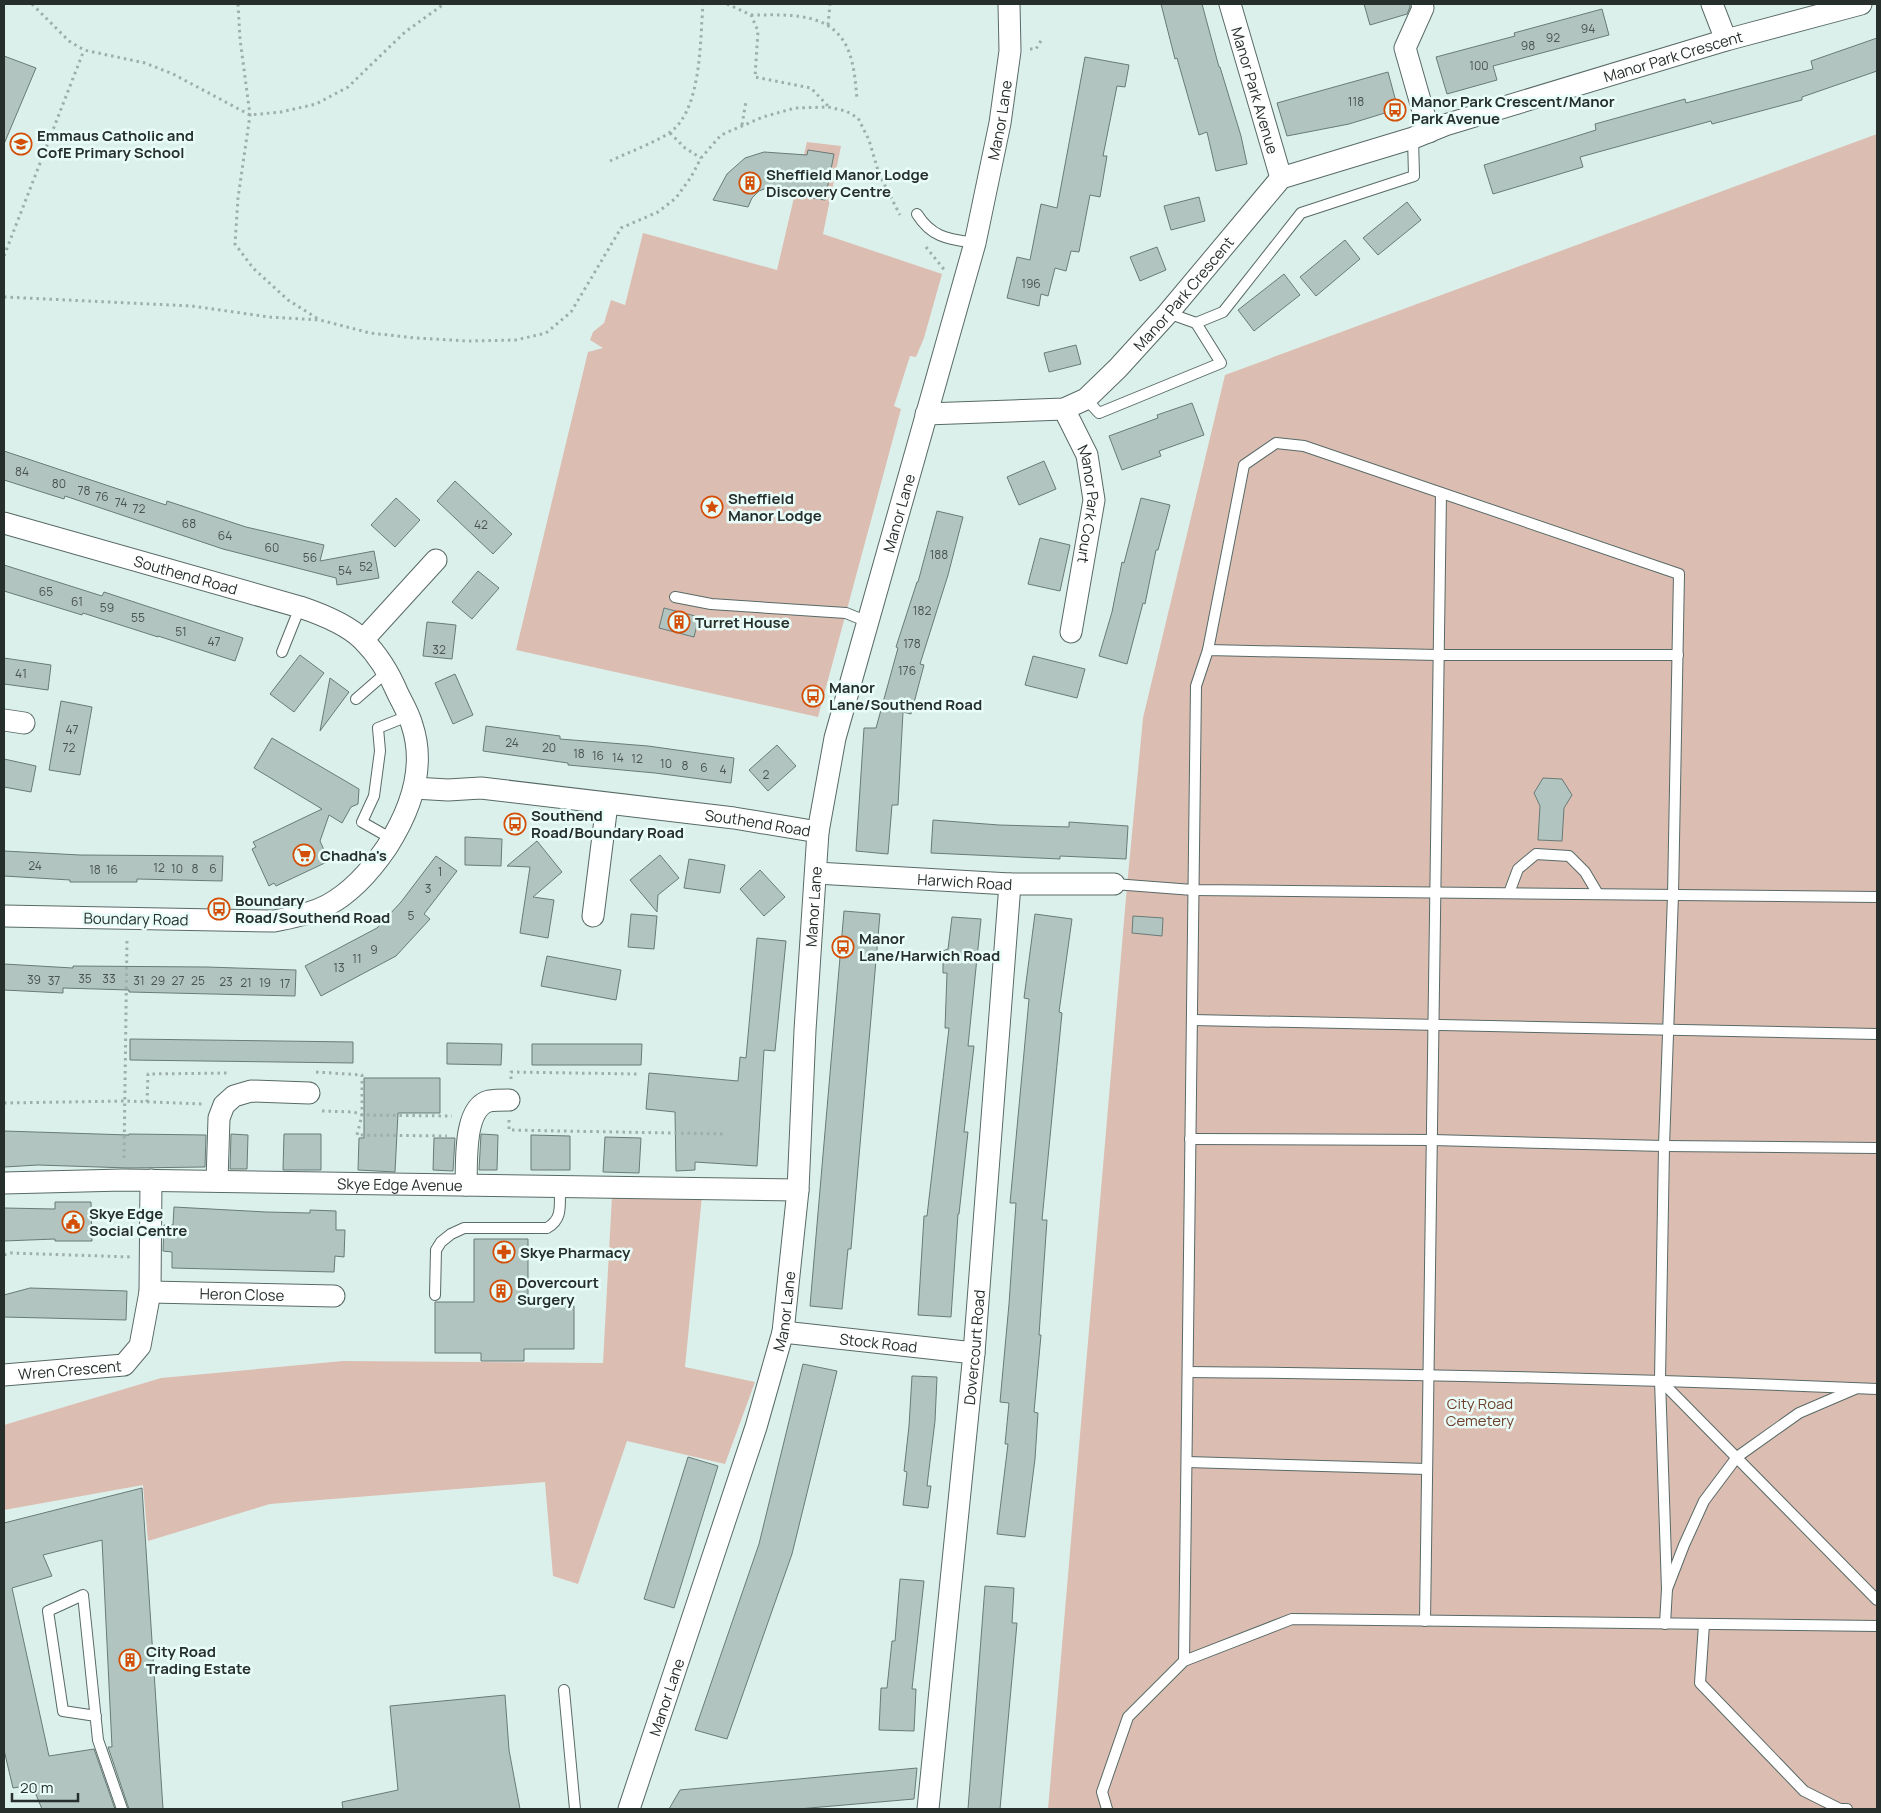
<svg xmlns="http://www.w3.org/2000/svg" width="1881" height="1813" viewBox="0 0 1881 1813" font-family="Manrope,sans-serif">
<rect width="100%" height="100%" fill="#dcf0eb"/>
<!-- green -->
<g fill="#dcbdb2">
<path d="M1877,134V1809H1048L1127,886L1143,718L1225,375Z"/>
<path d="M807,142L841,146L823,234L942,274L924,338L916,357L910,356L894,406L901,409L818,717L516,650L588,352L603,348L590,340L593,332L604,323L611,300L625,305L643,233L777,270Z"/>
<path d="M612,1196H702L685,1367L755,1382L725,1464L627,1441L578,1584L553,1576L545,1482L270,1504L148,1541L143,1485L4,1510V1425L161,1378L343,1361L603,1363Z"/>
</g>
<!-- building -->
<g fill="#b1c4c0" stroke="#697b77">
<path d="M1161,4H1202L1219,67H1220L1241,136L1247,164L1216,171L1207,132L1199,135L1177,58L1175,59Z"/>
<path d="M1364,4H1410V7L1407,14L1370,25Z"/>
<path d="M1602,9L1609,35L1493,66L1497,80L1447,94L1436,57L1515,36L1514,33Z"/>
<path d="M1877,38V71L1802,97V100L1712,124L1711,121L1580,157L1583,167L1493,194L1484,165L1596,130L1595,124L1685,99L1686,103L1813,69L1811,61Z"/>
<path d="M4,56L36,68L4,144Z"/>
<path d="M1085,57L1129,65L1125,87L1117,86L1103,156H1107L1100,197L1090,195L1079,252L1071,251L1066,271L1055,268L1048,296L1041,294L1039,306L1007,298L1017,257L1030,260L1041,204L1057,208Z"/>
<path d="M1388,72L1398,109L1349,124L1287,136L1277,103Z"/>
<path d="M808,150L834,154L825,200L800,196L801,189L769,187L759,191L752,198L748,207L713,200L727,174L745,158L764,152L807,155Z"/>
<path d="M1199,197L1205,221L1171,230L1164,206Z"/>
<path d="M1407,202L1421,220L1378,255L1363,238Z"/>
<path d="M1345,240L1360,259L1316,296L1300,277Z"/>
<path d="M1157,247L1166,270L1140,281L1130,257Z"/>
<path d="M1284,274L1300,295L1254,331L1238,310Z"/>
<path d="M1076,345L1081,364L1049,372L1044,353Z"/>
<path d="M1192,403L1204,435L1159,451L1161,456L1122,470L1109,436L1158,418L1157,415Z"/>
<path d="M4,451L166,505L167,501L246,527L324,545L320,561L374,551L379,578L337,585L336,578L223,549L65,496L64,499L4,480Z"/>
<path d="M1044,461L1056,489L1019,505L1007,477Z"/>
<path d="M455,481L512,534L493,554L437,501Z"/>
<path d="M396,498L420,520L395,547L371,525Z"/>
<path d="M1141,498L1170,505L1158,550H1156L1145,604L1143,603L1127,664L1099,656L1112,612L1122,562L1124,563Z"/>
<path d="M937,511L963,517L948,575L920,664L924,665L911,714L903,712L898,805H892L888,854L856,851L864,728H876L898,648L896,647L917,582H918Z"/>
<path d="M1040,538L1070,545L1060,591L1028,584Z"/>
<path d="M4,565L102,596L104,592L243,638L235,661L158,636V637L83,613L82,615L4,591Z"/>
<path d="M478,571L499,588L472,619L452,602Z"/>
<path d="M664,608L699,617L694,637L659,628Z"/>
<path d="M427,622L456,625L452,659L423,656Z"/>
<path d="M300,655L324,673L294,712L270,694Z"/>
<path d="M1033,656L1085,669L1077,698L1025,685Z"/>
<path d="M4,658L51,665L48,690L4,684Z"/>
<path d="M455,674L473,715L453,724L435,683Z"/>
<path d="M330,678L349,692L320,731Z"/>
<path d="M61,701L92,707L80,775L49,770Z"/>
<path d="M486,726L560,736V739L648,746L734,758L731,783L655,773L568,765V763L483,751Z"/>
<path d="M272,738L359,789L358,804L351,807L342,823L329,815L320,841L329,861L276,886L274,883L269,886L252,849L256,847L253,842L322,809L254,768Z"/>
<path d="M777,745L796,766L768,791L749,770Z"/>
<path d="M4,759L36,766L31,792L4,787Z"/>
<path d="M1543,778L1562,779L1572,795L1564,808L1562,841L1538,840L1540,806L1534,793Z"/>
<path d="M933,820L999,825L1069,827V822L1128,826L1126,859L1060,856V859L931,853Z"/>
<path d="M465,837L502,839L501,866L465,865Z"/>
<path d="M537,841L562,872L533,897L554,900L548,938L520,933L530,867L507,866Z"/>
<path d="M4,851L80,855L223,856L222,881L137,879V882H70V880L4,876Z"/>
<path d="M660,855L679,878L658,895L657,912L630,880Z"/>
<path d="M436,856L457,871L424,914L430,919L396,956L321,996L305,966L377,928L401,902Z"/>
<path d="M689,859L725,865L720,893L684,888Z"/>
<path d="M760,870L785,897L764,916L740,889Z"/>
<path d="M844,911L880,914L851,1249H848L842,1309L810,1306Z"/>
<path d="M631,914L657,916L654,949L628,947Z"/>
<path d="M1035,914L1072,919L1059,1012L1062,1013L1042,1220H1047L1039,1335H1041L1034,1412L1038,1413L1035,1459L1025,1537L997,1534L1008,1444H1005L1009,1403L1000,1402L1009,1304L1016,1203H1010L1029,999L1024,998Z"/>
<path d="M1133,916L1163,918L1162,936L1132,933Z"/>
<path d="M952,917L981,919L968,1046H974L964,1132H968L959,1214H958L951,1317L918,1315L924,1216H927L949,1028H945L947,973H943V951L948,949Z"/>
<path d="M757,938L786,941L775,1051L764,1050L757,1166L695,1162V1170L676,1171L675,1112L646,1109L649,1073L738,1081L740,1057L746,1058Z"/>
<path d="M547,956L621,970L616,1000L541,986Z"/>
<path d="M4,964L73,968V966L207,967L296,970L295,996L129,992V990L63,988V993L4,990Z"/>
<path d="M130,1039L353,1042V1063L130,1060Z"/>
<path d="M447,1043L502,1044L501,1065L447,1064Z"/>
<path d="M532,1044H642L641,1065H532Z"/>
<path d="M364,1078H440V1113H398L395,1172L358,1170L359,1138H364Z"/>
<path d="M4,1131L129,1135V1134L206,1135L205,1167L129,1168L38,1165L4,1167Z"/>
<path d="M231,1134L248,1135L247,1169H230Z"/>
<path d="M284,1134H321V1170H283Z"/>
<path d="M481,1134L498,1135L497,1170H479Z"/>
<path d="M531,1135L570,1136V1170H531Z"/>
<path d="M605,1137L641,1138L639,1173L603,1172Z"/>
<path d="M434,1138H455L453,1171L433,1170Z"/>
<path d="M55,1202H91L92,1241H55V1239L4,1241V1208L55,1209Z"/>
<path d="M174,1207L266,1212L310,1213V1210L336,1211V1230H345L344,1257L335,1256L334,1272L172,1268V1252L163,1251L164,1225H173Z"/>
<path d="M474,1239H528V1306H574V1349H524V1361H481V1353H435V1302H474Z"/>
<path d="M30,1288L127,1291L126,1320L4,1317V1295Z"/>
<path d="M803,1364L837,1371L792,1554L727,1739L695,1730L759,1544Z"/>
<path d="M912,1376L937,1377L935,1421L927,1486H931L928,1508L903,1505L907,1472L904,1471L909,1426Z"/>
<path d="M688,1457L718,1466L674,1608L644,1599Z"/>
<path d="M142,1488L163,1809H129L108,1747H112L102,1540L43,1555L52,1576L12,1588L49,1756L94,1749L115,1809H42L32,1785L13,1788L4,1750V1523Z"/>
<path d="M900,1579L924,1581L912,1689H916L914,1731L879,1730L881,1688H887L892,1641H895Z"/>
<path d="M985,1586L1014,1588L1012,1623H1017L1000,1809H968Z"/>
<path d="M505,1695L509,1750L520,1809H343L342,1802L398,1790L390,1706Z"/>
<path d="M917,1768L914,1799L798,1809H669L680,1790Z"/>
</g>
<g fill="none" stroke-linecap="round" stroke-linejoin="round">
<!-- service casing -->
<g stroke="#586a66" stroke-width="12">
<g id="service">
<path d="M917,214C932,238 949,239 975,243"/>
<path d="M1168,313L1196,323L1223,312L1301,213L1414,176L1413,138"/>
<path d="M1086,399L1099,413L1221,363L1196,323"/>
<path d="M675,597L711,604L846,613L868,622"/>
<path d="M1208,650L1244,465L1276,443L1304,446L1679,574L1673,895L1664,1146L1660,1380L1667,1589"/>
<path d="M282,652L300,607"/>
<path d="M356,699L387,672"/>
<path d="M392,839L362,822L374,796L380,751L378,728L408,716"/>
<path d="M1114,884L1193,890L1877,897"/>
<path d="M1509,893L1518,869L1536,854L1569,856L1585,872L1598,894"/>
<path d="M1192,1020L1877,1034"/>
<path d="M1190,1139L1432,1140L1664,1146L1877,1148"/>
<path d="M435,1295L436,1250L441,1242L451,1234L464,1228H547C564,1219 559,1203 560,1186"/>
<path d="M1188,1372C1418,1374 1647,1379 1877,1389"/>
<path d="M1660,1380L1877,1600"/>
<path d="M1187,1462L1427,1469"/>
<path d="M1425,1621L1441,493"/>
<path d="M1665,1624L1667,1589L1684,1545L1704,1501L1737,1457L1799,1413L1855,1389"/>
<path d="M1704,1624L1700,1683L1804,1791L1840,1809H1847"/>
<path d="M1184,1661L1196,686L1208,650L1437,655H1678"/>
<path d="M564,1690L575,1809"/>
<path d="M96,1716L63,1711L48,1611L83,1595L98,1740L122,1809"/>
<path d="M1107,1809L1102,1792L1128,1717L1184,1661L1292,1619L1877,1626"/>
</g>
</g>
<!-- minor casing -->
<g stroke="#586a66" stroke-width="23">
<g id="minor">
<path id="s1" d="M1230,4L1281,178"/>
<path d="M1422,4L1423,8L1405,48L1429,132"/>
<path d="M1712,4L1726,40"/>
<path id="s2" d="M1064,409L1087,455L1094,500L1071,632"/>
<path id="s3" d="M926,414L1064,409L1086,399L1118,368L1168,313L1281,178L1413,138L1445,125L1726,40L1861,4"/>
<path id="s4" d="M4,523L300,607C321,614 347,624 363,640C378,655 390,675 398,694C403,704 409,714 412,725C426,767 410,811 387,847C372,869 352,892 328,905C311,914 293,917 274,921L4,916"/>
<path d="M363,640L436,560"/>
<path d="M4,720L24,723"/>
<path id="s5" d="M414,788L448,790L481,788L734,818L818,832"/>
<path id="s6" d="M816,873L1010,884H1114"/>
<path d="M593,916L607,804"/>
<path d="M217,1181L219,1118L224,1105L234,1096L251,1091L309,1093"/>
<path id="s7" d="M4,1183L123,1180L798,1190"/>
<path d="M466,1185C467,1163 463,1108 489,1101C495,1100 503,1100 509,1100"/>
<path id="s8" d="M150,1292L334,1296"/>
<path id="s9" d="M783,1332L974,1353"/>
<path id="s10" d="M4,1375L124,1365L140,1346L150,1292L151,1180"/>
<path id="s11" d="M629,1809L756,1427L783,1332L798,1190L805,1030L818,832L835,738L975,243L1000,123L1010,51L1009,4"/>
<path id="s12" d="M928,1809L974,1353L1010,884"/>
</g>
</g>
<!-- path -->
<g stroke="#9eaeaa" stroke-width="3" stroke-dasharray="2.5 4" stroke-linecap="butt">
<path d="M32,4L69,41L84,50L145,63L173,74L250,115L281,112L316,104L348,87L405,32L444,4"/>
<path d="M238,4L240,39L250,115L238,198L235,244L253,268L288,300L320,320"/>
<path d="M727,4L751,15L758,31L755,77L811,88L828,106"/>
<path d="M751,15C792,15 840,10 852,62C855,74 856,87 857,100"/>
<path d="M828,25L830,4"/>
<path d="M1030,49H1036L1042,39"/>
<path d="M742,125L746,101"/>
<path d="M670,133L685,148L701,158"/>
<path d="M610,161C627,153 654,143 669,133C702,111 700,40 703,4"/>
<path d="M926,247L946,272"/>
<path d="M4,256L84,50"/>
<path d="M4,297L192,306L269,317L320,320L370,333L416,338L467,341L516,340L546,333L571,312L621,228L658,212L676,198L691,177L701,158L721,135L763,117L795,108L828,107L846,111L858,118L869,140L879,174L900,215"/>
<path d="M316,1072L362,1075V1115L357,1135L447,1136"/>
<path d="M511,1079V1072L637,1074"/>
<path d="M147,1102L148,1074L230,1073"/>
<path d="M4,1103L126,1101L203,1104"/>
<path d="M322,1111L354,1112L362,1115L452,1116"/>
<path d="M509,1120V1130L725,1134"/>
<path d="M124,1158L127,939"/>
<path d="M4,1255L11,1253L131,1257"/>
</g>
<!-- service -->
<use href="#service" stroke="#fff" stroke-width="10"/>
<!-- minor -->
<use href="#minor" stroke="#fff" stroke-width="21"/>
</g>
<!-- icons -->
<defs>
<g id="bus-ring" transform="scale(1.125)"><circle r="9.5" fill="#e9fdf8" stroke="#d34f07" stroke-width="1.5"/><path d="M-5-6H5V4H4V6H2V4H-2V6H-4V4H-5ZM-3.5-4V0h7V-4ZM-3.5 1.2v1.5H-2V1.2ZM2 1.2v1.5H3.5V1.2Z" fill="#d34f07"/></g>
<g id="school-ring" transform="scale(1.125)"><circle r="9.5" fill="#e9fdf8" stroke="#d34f07" stroke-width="1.5"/><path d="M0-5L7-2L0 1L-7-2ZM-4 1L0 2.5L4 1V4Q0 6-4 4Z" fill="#d34f07"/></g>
<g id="building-ring" transform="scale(1.125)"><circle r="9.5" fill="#e9fdf8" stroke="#d34f07" stroke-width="1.5"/><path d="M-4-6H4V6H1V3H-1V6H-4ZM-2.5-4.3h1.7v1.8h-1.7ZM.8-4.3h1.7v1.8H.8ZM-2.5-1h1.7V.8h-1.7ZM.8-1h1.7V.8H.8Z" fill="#d34f07"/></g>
<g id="sight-ring" transform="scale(1.125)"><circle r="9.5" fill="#e9fdf8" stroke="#d34f07" stroke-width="1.5"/><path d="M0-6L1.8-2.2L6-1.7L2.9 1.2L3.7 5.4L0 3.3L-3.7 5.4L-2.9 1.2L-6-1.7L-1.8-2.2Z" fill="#d34f07"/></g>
<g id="supermarket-ring" transform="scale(1.125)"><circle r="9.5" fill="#e9fdf8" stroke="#d34f07" stroke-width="1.5"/><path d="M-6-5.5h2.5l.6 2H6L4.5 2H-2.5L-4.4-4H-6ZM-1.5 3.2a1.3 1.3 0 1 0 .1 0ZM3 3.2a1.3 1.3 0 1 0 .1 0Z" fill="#d34f07"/></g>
<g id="civic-ring" transform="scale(1.125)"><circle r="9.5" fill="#e9fdf8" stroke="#d34f07" stroke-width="1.5"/><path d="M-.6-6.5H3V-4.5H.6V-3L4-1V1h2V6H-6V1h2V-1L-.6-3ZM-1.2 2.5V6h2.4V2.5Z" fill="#d34f07"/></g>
<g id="pharmacy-ring" transform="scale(1.125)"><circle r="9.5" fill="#e9fdf8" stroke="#d34f07" stroke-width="1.5"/><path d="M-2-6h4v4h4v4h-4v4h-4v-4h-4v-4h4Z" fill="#d34f07"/></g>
</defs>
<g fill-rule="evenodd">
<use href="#bus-ring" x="1395" y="110"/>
<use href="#school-ring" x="21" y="144"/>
<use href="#building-ring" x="750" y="183"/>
<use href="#sight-ring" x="712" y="507"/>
<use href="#building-ring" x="679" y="622"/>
<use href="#bus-ring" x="813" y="696"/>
<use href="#bus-ring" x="515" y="824"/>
<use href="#supermarket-ring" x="304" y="855"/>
<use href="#bus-ring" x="219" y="909"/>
<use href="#bus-ring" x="843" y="947"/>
<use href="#civic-ring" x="73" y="1222"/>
<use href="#pharmacy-ring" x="504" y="1252"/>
<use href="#building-ring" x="501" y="1291"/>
<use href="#building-ring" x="130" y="1660"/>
</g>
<g text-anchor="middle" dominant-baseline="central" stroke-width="5" stroke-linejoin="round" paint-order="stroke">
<!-- number labels -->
<g font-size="12" fill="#4a5452">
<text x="1588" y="28">94</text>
<text x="1553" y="37">92</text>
<text x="1528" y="45">98</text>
<text x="1479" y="65">100</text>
<text x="1356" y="101">118</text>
<text x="1031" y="283">196</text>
<text x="22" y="471">84</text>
<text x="59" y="483">80</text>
<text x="84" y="490">78</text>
<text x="102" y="496">76</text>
<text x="121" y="502">74</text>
<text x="139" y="508">72</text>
<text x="189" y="523">68</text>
<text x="481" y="524">42</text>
<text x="225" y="535">64</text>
<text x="272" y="547">60</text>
<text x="939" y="554">188</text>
<text x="310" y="557">56</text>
<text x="366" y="566">52</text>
<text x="345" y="570">54</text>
<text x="46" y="591">65</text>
<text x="77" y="601">61</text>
<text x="107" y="607">59</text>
<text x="922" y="610">182</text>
<text x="138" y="617">55</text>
<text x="181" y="631">51</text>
<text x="214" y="641">47</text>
<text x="912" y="643">178</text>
<text x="439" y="649">32</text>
<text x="907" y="670">176</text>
<text x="21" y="673">41</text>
<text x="72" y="729">47</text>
<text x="512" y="742">24</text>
<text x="69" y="747">72</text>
<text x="549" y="747">20</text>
<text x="579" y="753">18</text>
<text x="598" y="755">16</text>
<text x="618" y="757">14</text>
<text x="637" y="758">12</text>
<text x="666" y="763">10</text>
<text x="685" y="765">8</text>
<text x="704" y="767">6</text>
<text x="723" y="769">4</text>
<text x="766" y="774">2</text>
<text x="35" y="865">24</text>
<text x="159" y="867">12</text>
<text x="177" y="868">10</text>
<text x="195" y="868">8</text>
<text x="213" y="868">6</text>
<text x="95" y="869">18</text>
<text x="112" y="869">16</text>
<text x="440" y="871">1</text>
<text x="428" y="888">3</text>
<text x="411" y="915">5</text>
<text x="374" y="949">9</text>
<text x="357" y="958">11</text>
<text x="339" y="967">13</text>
<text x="85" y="978">35</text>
<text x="109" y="978">33</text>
<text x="34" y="979">39</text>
<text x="54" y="980">37</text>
<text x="139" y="980">31</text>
<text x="158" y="980">29</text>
<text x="178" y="980">27</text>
<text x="198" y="980">25</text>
<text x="226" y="981">23</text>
<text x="246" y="982">21</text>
<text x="265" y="982">19</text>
<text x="285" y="983">17</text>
</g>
<!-- street labels -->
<g font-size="15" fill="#272f2d" stroke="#e9fdf8">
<text stroke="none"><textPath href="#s3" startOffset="868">Manor Park Crescent</textPath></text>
<text stroke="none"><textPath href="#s1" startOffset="90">Manor Park Avenue</textPath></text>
<text stroke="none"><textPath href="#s11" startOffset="1738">Manor Lane</textPath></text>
<text stroke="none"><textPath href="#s3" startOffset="306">Manor Park Crescent</textPath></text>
<text stroke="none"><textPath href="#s2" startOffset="101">Manor Park Court</textPath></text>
<text stroke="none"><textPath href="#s11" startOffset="1332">Manor Lane</textPath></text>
<text stroke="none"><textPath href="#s4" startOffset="189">Southend Road</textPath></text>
<text stroke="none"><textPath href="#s5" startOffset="346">Southend Road</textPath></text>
<text stroke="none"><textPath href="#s6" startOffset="149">Harwich Road</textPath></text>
<text stroke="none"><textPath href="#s11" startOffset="928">Manor Lane</textPath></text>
<text transform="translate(136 919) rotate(1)">Boundary Road</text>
<text stroke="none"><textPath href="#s7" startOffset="396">Skye Edge Avenue</textPath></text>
<text stroke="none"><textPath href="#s8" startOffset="92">Heron Close</textPath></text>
<text stroke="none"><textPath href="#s11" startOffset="522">Manor Lane</textPath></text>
<text stroke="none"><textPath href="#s9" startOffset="96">Stock Road</textPath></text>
<text stroke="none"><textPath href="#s12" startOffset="464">Dovercourt Road</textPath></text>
<text stroke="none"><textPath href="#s10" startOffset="66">Wren Crescent</textPath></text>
<text stroke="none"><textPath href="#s11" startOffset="118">Manor Lane</textPath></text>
</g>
<!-- poi labels -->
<g font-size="15" font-weight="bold" fill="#272f2d" stroke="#e9fdf8" text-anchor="start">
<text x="1411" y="101">Manor Park Crescent/Manor<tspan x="1411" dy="17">Park Avenue</tspan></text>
<text x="37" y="135">Emmaus Catholic and<tspan x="37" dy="17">CofE Primary School</tspan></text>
<text x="766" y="174">Sheffield Manor Lodge<tspan x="766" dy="17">Discovery Centre</tspan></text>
<text x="728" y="498">Sheffield<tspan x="728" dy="17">Manor Lodge</tspan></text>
<text x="695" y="622">Turret House</text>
<text x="829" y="687">Manor<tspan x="829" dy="17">Lane/Southend Road</tspan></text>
<text x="531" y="815">Southend<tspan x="531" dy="17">Road/Boundary Road</tspan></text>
<text x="320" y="855">Chadha's</text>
<text x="235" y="900">Boundary<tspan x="235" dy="17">Road/Southend Road</tspan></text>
<text x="859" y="938">Manor<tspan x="859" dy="17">Lane/Harwich Road</tspan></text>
<text x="89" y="1213">Skye Edge<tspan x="89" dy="17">Social Centre</tspan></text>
<text x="520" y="1252">Skye Pharmacy</text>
<text x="517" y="1282">Dovercourt<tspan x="517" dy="17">Surgery</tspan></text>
<text x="146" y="1651">City Road<tspan x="146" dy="17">Trading Estate</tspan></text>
</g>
<!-- park labels -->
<g font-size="15" fill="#703f2c" stroke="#e9fdf8">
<text x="1480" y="1403">City Road<tspan x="1480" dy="17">Cemetery</tspan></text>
</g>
</g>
<!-- border -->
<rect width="1881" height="1813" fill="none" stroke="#272f2d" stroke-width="10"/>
<!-- scale -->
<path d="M12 1793v8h66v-8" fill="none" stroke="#272f2d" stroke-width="2.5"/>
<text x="20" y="1793" font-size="15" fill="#272f2d" stroke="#e9fdf8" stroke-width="4" paint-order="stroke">20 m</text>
</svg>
